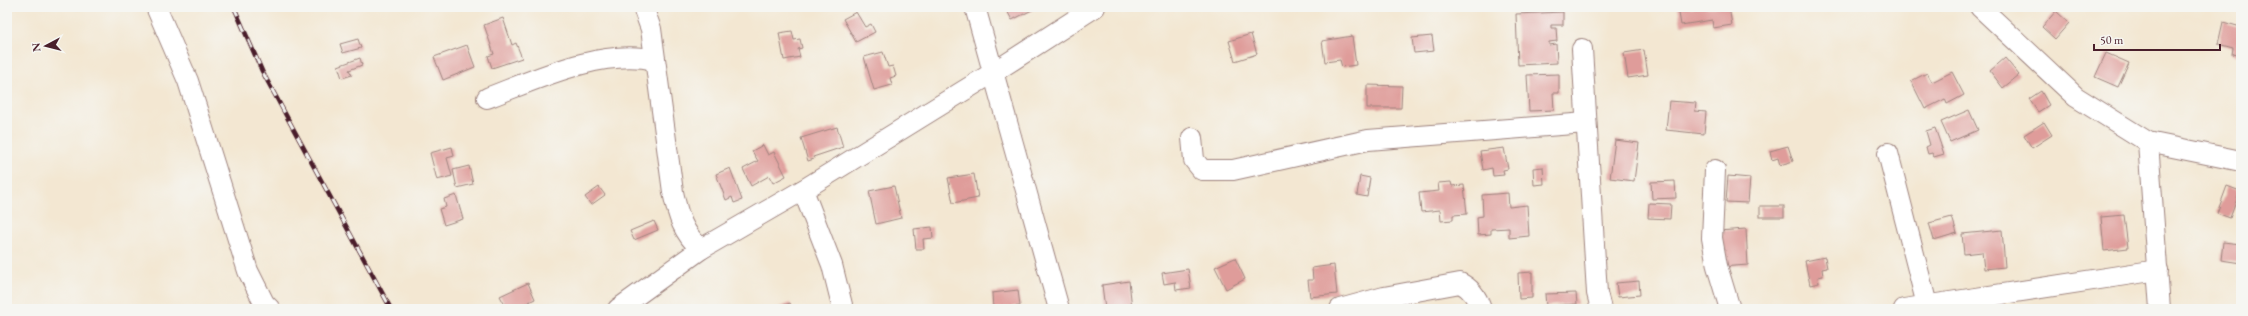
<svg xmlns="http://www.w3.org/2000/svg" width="2248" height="316" viewBox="0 0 2248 316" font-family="'EB Garamond',serif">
<rect width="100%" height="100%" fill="#f6f6f2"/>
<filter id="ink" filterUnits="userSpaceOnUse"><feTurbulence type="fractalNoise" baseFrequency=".025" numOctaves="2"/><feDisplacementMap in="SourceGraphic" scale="8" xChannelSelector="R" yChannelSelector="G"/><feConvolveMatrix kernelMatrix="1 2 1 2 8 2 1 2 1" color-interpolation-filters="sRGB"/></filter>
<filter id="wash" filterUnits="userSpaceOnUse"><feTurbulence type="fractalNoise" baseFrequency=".012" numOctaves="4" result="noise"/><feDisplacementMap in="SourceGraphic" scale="16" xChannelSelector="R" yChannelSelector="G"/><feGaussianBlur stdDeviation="0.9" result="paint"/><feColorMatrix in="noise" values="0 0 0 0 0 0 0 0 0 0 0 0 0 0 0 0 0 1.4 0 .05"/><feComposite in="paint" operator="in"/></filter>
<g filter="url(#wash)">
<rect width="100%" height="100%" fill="#f3e7d2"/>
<g id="blocks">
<!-- building -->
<g fill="#df9c9a">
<path d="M1005,7H1038L1012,20Z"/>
<path d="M1678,7H1729L1732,25L1713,28L1712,20L1681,25Z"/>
<path d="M2056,11L2069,23L2055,39L2042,27Z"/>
<path d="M856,12L865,27L871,24L875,32L856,42L843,19Z"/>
<path d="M1563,12V25H1551V28H1556L1557,41L1549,42V45L1556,44L1557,63L1518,65L1516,14Z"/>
<path d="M503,18L512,45L516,43L522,58L492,68L488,56L494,54L484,25Z"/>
<path d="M2223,22L2241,27V56L2232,54L2233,48L2218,44Z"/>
<path d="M792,31L794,40L800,39L802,48L798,49L800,57L784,60L779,33Z"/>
<path d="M1251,34L1257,54L1235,61L1229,41Z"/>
<path d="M1352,36L1356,65L1342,67L1340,60L1325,62L1322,41Z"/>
<path d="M1432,36L1434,51L1414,53L1412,38Z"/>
<path d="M358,39L361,48L343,53L340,44Z"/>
<path d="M467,45L475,67L443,80L434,57Z"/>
<path d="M1644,50L1648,75L1628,78L1624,53Z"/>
<path d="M883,52L888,67L893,66L896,76L890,78L892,85L874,90L864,57Z"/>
<path d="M2106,53L2129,63L2118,87L2095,77Z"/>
<path d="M360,58L362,65L349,70L352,75L342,78L338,66Z"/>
<path d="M2005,58L2019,75L2003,88L1990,71Z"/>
<path d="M1952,72L1964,95L1947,104L1945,99L1925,109L1911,81L1927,73L1932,82Z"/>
<path d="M1559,74V93H1553L1554,110L1529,111L1527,75Z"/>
<path d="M1367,85L1402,86L1401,108H1367Z"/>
<path d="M2041,91L2049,105L2038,112L2029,99Z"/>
<path d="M1669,101L1696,103L1695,111L1706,112L1704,134L1666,130Z"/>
<path d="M1969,110L1978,130L1950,142L1941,122Z"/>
<path d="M2044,122L2052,135L2032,148L2024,135Z"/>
<path d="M837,127L843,147L813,157L814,159L808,161L801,138Z"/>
<path d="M1935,128L1944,154L1934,157L1932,153L1928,154L1926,147L1930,145L1926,131Z"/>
<path d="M1615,140L1639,143L1634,181L1610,178Z"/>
<path d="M763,145L768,155L774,152L786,176L773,183L769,176L751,186L743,169L758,161L752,151Z"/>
<path d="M1788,146L1793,161L1780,165L1778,158L1772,160L1770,151Z"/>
<path d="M452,147L454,156L447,158L452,176L437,180L430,153Z"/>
<path d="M1504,148L1508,169L1503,170L1504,175L1493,176L1492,168L1483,170L1480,151Z"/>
<path d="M469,166L473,184L457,188L453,170Z"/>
<path d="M1543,167L1544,184L1534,185L1533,168Z"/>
<path d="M730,168L742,200L734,203L732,197L726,200L716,174Z"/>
<path d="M974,174L978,198L953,203L948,178Z"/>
<path d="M1360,176L1370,178L1367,197L1357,195Z"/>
<path d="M1728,176L1750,178L1748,203L1726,202Z"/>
<path d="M1675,181L1676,198L1652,199L1651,182Z"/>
<path d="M1451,182L1452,186L1464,185L1467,214L1453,215V220L1441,221L1440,210L1421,212L1419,193L1439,191L1438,183Z"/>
<path d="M894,186L901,218L876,224L869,191Z"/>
<path d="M2227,186L2240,191L2230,218L2217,213Z"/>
<path d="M599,187L605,195L591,205L585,197Z"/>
<path d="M1508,193L1509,207L1527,205L1529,236L1509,238V228L1491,229V234L1478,235L1477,217L1483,216L1482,195Z"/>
<path d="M456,195L463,219L444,225L439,209L446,207L444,199Z"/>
<path d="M1649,203L1671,204L1670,219L1648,218Z"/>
<rect x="1760" y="206" width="24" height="11"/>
<path d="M2124,215L2128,248L2104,251L2101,217Z"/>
<path d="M1952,217L1957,233L1934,240L1929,223Z"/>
<path d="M654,221L658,230L634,240L630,231Z"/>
<path d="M932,227L933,238L923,239L924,249H916L914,229Z"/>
<path d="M1746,229L1748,265L1721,267L1718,231Z"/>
<path d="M2002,230L2005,267L1984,269L1982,252L1964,254L1962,234Z"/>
<path d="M2223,242L2241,244V263L2221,260Z"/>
<path d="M1825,257L1827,268L1822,269L1823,276L1818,277L1819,283L1810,285L1805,261Z"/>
<path d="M1235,258L1245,279L1226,289L1215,267Z"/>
<path d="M1334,265L1337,294L1310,297L1308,280H1313L1312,268Z"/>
<path d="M1188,269L1191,288L1176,290L1175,282L1164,284L1162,273Z"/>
<path d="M1532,272V298L1519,299L1518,273Z"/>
<path d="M1129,281L1132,308L1105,309L1102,285Z"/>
<path d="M1639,281L1640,295L1618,297L1616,283Z"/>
<path d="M528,283L535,299L514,309H507L500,296Z"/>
<path d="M1018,290L1020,306L993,309L992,293Z"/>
<path d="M1576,293L1577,304L1546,306L1545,294Z"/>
<path d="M790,303L792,309H775Z"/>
</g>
</g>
</g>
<g filter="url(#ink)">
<use href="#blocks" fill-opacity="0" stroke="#9e837e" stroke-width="1"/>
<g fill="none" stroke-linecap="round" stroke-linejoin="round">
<!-- minor casing -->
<g stroke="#9e837e" stroke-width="22">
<g id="minor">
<path d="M156,7L188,81L248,271L264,303L270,309"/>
<path d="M643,7L651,29L673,192C678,216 683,233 701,249"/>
<path d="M975,7L1059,309"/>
<path d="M1980,7L2076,97L2148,142L2241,161"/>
<path d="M1582,49L1597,293L1601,309"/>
<path d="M487,98C537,79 601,48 655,60"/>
<path d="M1192,138L1194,160L1202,170H1233L1368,140L1586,123"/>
<path d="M2148,142L2160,309"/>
<path d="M1888,153L1927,305"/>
<path d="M1715,170L1712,238L1717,266L1730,309"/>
<path d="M803,190L832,265L843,309"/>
<path d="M618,309L701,249L803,190L994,72L1095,7"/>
<path d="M1340,309L1384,297L1460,283C1471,288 1477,297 1481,309"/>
<path d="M1904,309L2158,270"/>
</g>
</g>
<!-- minor -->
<use href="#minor" stroke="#fff" stroke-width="20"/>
<!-- rail casing -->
<g stroke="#4a1f2b" stroke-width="4.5">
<path id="rail" d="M234,7L262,71L391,309"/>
</g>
<!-- rail -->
<use href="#rail" stroke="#f6f6f2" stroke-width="3" stroke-dasharray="9" stroke-linecap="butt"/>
</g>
</g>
<!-- margin -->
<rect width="2248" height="316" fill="none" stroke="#f6f6f2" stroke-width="24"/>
<!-- north arrow -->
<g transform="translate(46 46) rotate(263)" stroke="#f6f6f2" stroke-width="3" paint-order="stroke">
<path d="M0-3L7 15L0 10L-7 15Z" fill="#4a1f2b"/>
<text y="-6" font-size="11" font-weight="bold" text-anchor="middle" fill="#4a1f2b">N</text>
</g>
<!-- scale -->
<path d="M2094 44v6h126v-6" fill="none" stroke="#4a1f2b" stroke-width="2"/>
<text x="2100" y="44" font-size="12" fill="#4a1f2b" stroke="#f6f6f2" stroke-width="3" paint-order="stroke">50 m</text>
</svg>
